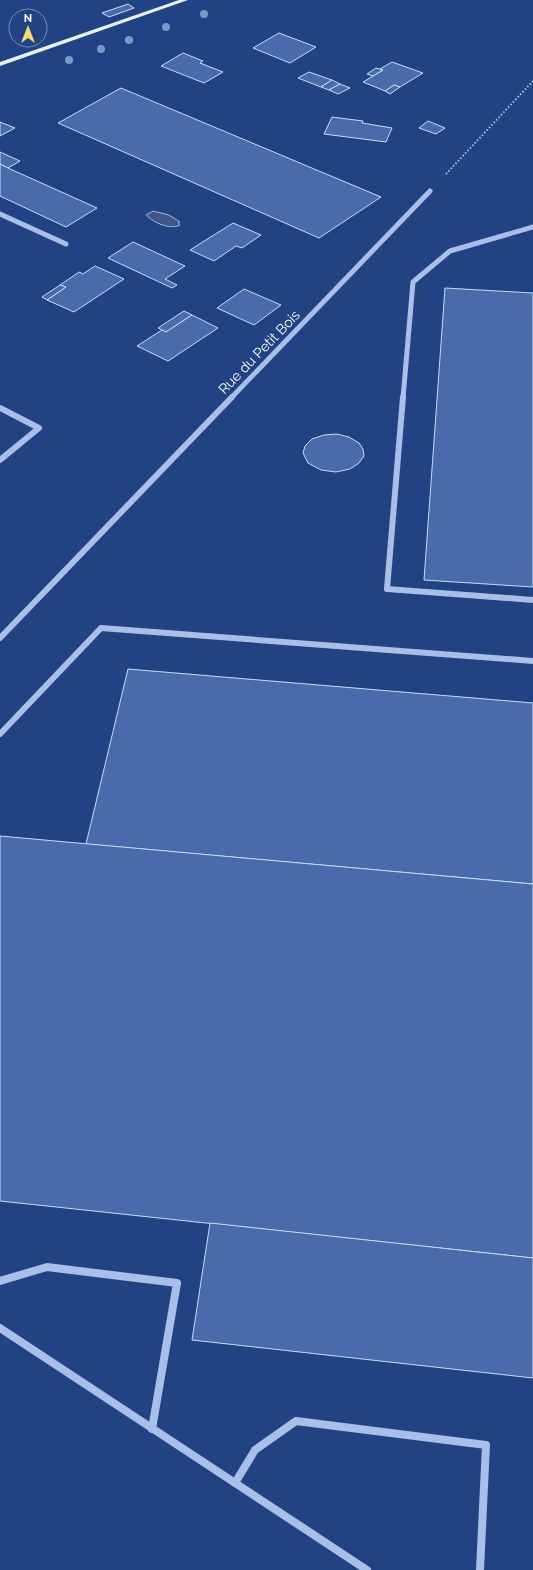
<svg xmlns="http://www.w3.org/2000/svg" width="533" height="1570" viewBox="0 0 533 1570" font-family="Raleway,sans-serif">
<rect width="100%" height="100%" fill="#214283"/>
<!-- water -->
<path fill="#405787" stroke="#9cb8ea" d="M153,211L169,215L180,222L178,223L180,225C170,230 154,223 146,215Z"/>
<!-- building -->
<g fill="#4a6bab" stroke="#ccdbf6">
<path d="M128,4L134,8L109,17L102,13Z"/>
<path d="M279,33L316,47L290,63L253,48Z"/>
<path d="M183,53L203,61L200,63L223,72L204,83L161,66Z"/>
<path d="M392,62L423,73L400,87L394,85L385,91L363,82L383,70L380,69Z"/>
<path d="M376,68L383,70L373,76L367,74Z"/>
<path d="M309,72L332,80L321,87L298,78Z"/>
<path d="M332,80L340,84L329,90L321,87Z"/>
<path d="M340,84L350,88L338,94L329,90Z"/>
<path d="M394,85L400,87L390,94L385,91Z"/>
<path d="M121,88L381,197L319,238L58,123Z"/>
<path d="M332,117L363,121L362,123L392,128L386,142L324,134Z"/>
<path d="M428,121L445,128L436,134L419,128Z"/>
<path d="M0,122L15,128L0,136Z"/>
<path d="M0,152L20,161L8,168L0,164Z"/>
<path d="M0,164L8,168L97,208L66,227L0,196Z"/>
<path d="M233,223L261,235L242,248L236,246L214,261L190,250Z"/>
<path d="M133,242L185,266L165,279L177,285L172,288L108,258Z"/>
<path d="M95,266L124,279L74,312L47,300L66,287L60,285L79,272L83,274Z"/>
<path d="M60,285L66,287L47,300L42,297Z"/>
<path d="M445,288L533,293V587L424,580Z"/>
<path d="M244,289L281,305L254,325L217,308Z"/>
<path d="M184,311L192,315L166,332L158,328Z"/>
<path d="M192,315L218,328L168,361L137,346L162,330L166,332Z"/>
<path d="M337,434L349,437L359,443L363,449L364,456L359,463L350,469L336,472L321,470L308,463L303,453L305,446L312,439L324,435Z"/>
<path d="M128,669L533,703V884L86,844Z"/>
<path d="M0,836L533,884V1258L0,1201Z"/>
<path d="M210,1223L533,1258V1378L192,1340Z"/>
</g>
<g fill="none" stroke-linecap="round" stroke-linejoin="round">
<!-- path -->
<path stroke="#a9bfe8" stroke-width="2" stroke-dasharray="1.5 2" stroke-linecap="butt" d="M446,174L533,81"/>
<!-- minor-far2 -->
<g stroke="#a9bfe8" stroke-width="5">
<path d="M0,214L66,244"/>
<path d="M231,398L430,191"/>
<path d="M403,398L413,282L450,251L533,227"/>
</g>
<!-- minor-far1 -->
<g stroke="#a9bfe8" stroke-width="6">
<path d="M403,397L387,589L533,600"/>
<path d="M0,408L39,428L0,460"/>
<path d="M0,638L232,397"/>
<path d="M0,734L101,628L533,661"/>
</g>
<!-- minor -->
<g stroke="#a9bfe8" stroke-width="8">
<path d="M0,1281L47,1267L177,1283L152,1429"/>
<path d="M0,1328L367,1570"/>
<path d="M235,1483L255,1450L296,1421L486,1445L480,1570"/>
</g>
<!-- major -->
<path fill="#ebf0fe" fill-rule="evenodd" d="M179,0H188L0,66V62Z"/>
</g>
<!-- trees -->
<g fill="#7f96c2">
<circle cx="204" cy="14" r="4"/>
<circle cx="166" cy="27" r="4"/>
<circle cx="129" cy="40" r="4"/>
<circle cx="101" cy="49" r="4"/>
<circle cx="69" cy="60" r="4"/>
</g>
<g text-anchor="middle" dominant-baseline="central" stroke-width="3.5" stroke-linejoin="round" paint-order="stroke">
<!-- street labels -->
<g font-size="14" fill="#fff" stroke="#214283">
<text transform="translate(259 352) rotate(-46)">Rue du Petit Bois</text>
</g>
</g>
<!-- north arrow -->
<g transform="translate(28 28)"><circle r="19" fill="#214283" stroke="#7a8eb5"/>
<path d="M0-3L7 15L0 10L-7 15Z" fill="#f5db6a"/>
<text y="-6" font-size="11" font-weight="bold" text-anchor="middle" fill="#ffffff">N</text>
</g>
</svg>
